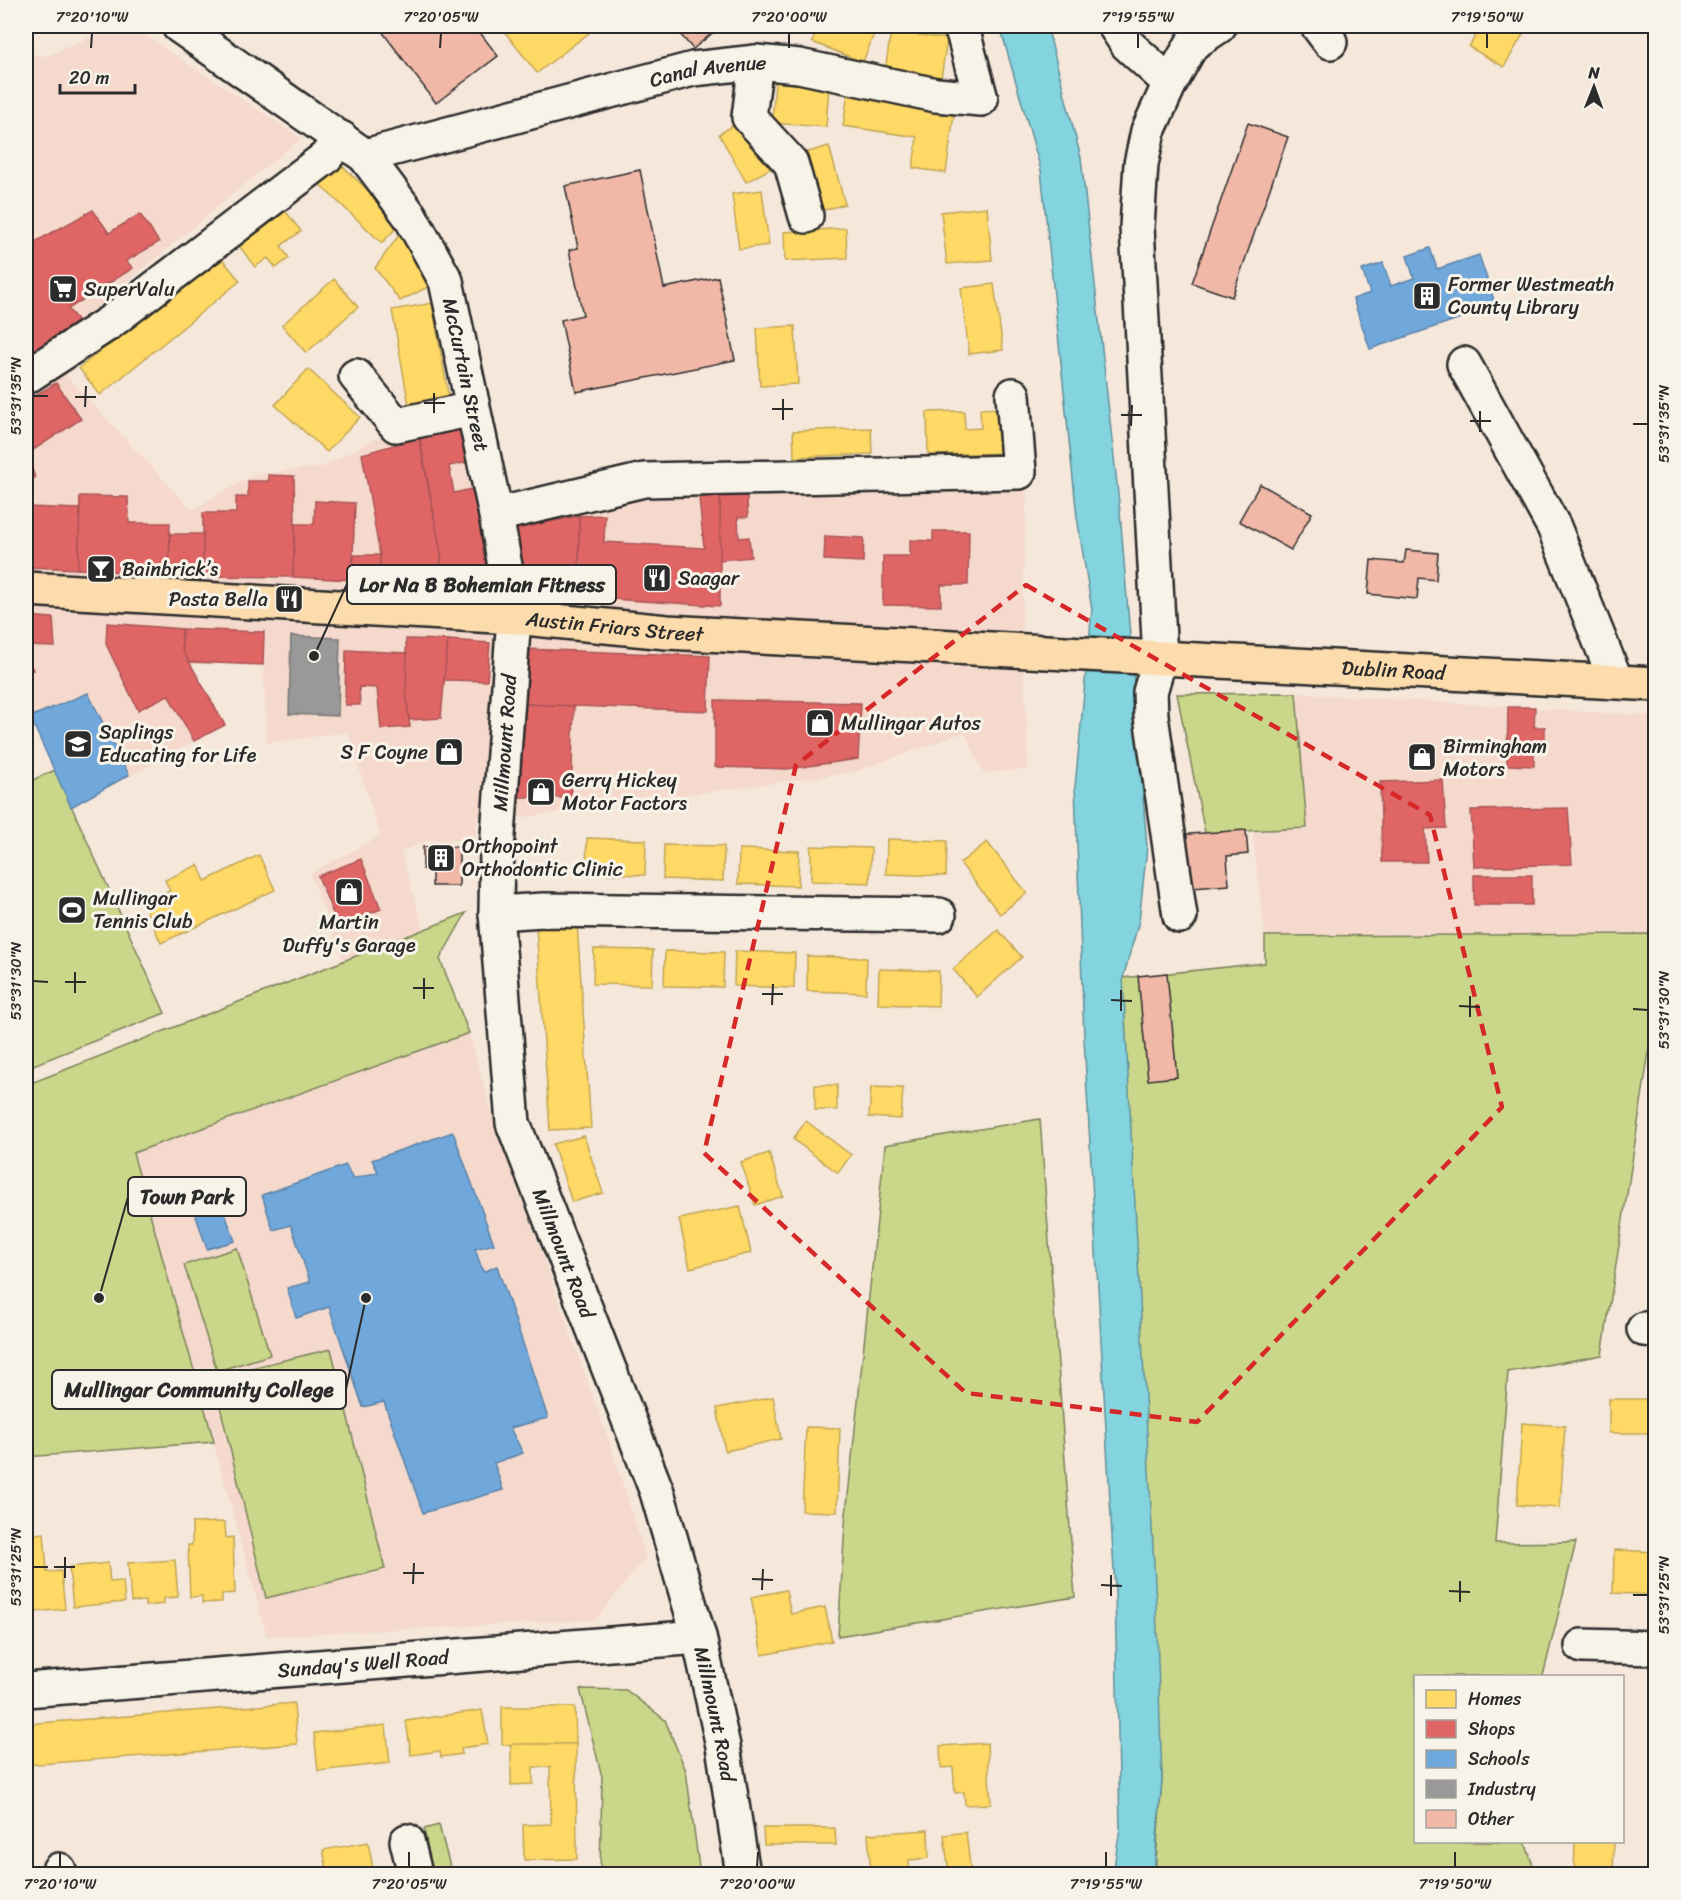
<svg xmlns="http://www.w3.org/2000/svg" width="1681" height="1900" viewBox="0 0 1681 1900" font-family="Sriracha,sans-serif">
<rect width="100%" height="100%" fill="#f6e7db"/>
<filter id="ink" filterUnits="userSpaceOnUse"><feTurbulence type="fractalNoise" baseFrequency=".0167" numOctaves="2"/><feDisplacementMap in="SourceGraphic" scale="12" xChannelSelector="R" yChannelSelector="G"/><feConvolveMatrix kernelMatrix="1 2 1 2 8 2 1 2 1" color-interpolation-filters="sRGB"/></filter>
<g filter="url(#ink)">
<!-- built -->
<g fill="#f4d9cc">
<path d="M114,26H131L301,138L43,351L192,510L255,474L322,467L375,439L466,418L488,528L643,490L774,483L1027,487L1022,617L1028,769L983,773L965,732L854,772L525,817H478L475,840H430L401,852L423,928L344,961L310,874L380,836L348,732L267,743L263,665L190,663L225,725L71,807L28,714L26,715V54L48,56Z"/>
<path d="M1296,693L1655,716V934L1265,936L1252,831L1307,828Z"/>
<path d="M469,1033L491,1111L610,1444L646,1557L595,1620L267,1636L133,1153Z"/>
</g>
<!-- green -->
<g fill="#cad689" stroke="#7a805a" stroke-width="1.5">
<path d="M1296,693L1307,828L1205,833L1177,694Z"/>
<path d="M55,770L165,1013L26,1068V783Z"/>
<path d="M466,913L440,959L469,1033L133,1153L214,1442L26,1457V1085Z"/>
<path d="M1655,934V1013L1602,1355L1508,1372L1495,1543L1576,1542L1543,1676H1416V1842H1525L1536,1874H1155L1162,1779L1122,978L1265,963V936Z"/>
<path d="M1040,1119L1075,1597L838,1636L845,1524L885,1145Z"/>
<path d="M237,1248L270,1355L217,1371L184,1265Z"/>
<path d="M331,1349L385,1569L266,1598L213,1377Z"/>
<path d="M580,1689L626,1690L665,1720L686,1771L700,1874H600L602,1777Z"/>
<path d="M439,1825L452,1874H433L424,1829Z"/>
</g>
<!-- water -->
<path fill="#84d4e0" stroke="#609098" stroke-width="1.5" d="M999,26H1047L1081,158L1120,512L1147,847L1139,921L1123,978L1156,1603L1162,1779L1154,1874H1113L1120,1828L1115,1589L1084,1038L1075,787L1092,610L1077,517L1041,170L1001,30Z"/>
<!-- homes -->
<g fill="#ffd966" stroke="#bfa554" stroke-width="1.5">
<path d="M500,26H598L537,73Z"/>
<path d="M819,26H866L876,29L863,62L812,42Z"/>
<path d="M1481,26H1528L1504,67L1469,47Z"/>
<path d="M891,31L947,39L941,79L885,71Z"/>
<path d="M775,82L829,86L826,127L772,123Z"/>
<path d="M848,92L955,107L946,173L913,168L917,137L843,126Z"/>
<path d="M742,120L770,169L746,182L719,134Z"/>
<path d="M829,146L845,204L817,212L801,154Z"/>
<path d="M339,163L402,222L382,243L319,184Z"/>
<path d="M762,190L769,245L739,249L732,194Z"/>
<path d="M987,207L992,260L947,264L941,212Z"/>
<path d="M283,208L301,231L281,246L289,258L276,268L268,258L255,267L237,243Z"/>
<path d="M846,228L847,258L785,261L784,232Z"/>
<path d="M402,231L428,287L400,301L375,268Z"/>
<path d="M219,255L240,281L100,395L79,368Z"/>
<path d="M334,279L358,307L306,353L282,325Z"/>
<path d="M994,284L1003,350L969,354L961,288Z"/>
<path d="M432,303L449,399L409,406L392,310Z"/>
<path d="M795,326L798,384L760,386L757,328Z"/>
<path d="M308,369L360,417L327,452L275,405Z"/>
<path d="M1005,408L1006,453L928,455L927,412L964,411L965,429L981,428L980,409Z"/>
<path d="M871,428L872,454L794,457L793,431Z"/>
<path d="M587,838L646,840L645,875L586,873Z"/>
<path d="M887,839L947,841L946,876L886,874Z"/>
<path d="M987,842L1027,893L1000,914L960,863Z"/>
<path d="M664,845L724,846L723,881L663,879Z"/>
<path d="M811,846L871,848L870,883L811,881Z"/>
<path d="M739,849L799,851L798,886L738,884Z"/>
<path d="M259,855L275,890L161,943L143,903L170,891L165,880L198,865L205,881Z"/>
<path d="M577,923L591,1128L550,1130L536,926Z"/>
<path d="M998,930L1022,957L977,997L953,969Z"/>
<path d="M594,949L653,950L652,985L593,984Z"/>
<path d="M665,951L724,952L723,987L664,986Z"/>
<path d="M735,951L795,953L794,988L734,986Z"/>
<path d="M807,956L867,958L866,993L807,991Z"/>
<path d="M879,969L939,971L938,1006L878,1004Z"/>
<rect x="815" y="1085" width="22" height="25"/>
<path d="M871,1087L903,1088L901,1119L869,1117Z"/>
<path d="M806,1121L851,1155L838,1173L793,1139Z"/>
<path d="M584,1136L603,1193L572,1202L553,1144Z"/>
<path d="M769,1153L783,1196L755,1205L741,1162Z"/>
<path d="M740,1206L751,1253L690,1268L679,1219Z"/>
<path d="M1650,1207L1656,1208V1234L1649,1233Z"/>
<path d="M773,1397L781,1439L725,1451L717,1408Z"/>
<rect x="1609" y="1399" width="47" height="34"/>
<path d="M1522,1423L1565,1426L1560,1508L1517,1505Z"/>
<path d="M806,1427L840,1428L837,1512L802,1511Z"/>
<path d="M225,1522L226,1538L233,1537L235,1593L222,1594V1602L202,1603V1596L190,1597L188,1545H192V1523Z"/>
<path d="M44,1533L47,1572L61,1571L65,1609L26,1613V1535Z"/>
<path d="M1614,1550L1656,1552V1595L1613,1593Z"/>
<path d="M175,1560L178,1597L164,1598V1604L145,1606V1601L131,1602L128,1563Z"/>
<path d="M108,1563L110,1582L123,1581L125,1602L73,1607L69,1567Z"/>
<path d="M786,1590L791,1614L825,1607L832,1641L762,1655L751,1597Z"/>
<path d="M294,1703L297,1744L26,1765V1724Z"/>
<path d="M502,1707H575L576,1744L502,1745Z"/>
<path d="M482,1710L488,1744L461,1748L462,1754L441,1757L440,1751L411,1755L406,1721Z"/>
<path d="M386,1725L390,1763L318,1771L314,1733Z"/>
<path d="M987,1743L991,1804L965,1805L964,1792L955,1793L953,1767L941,1768L940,1746Z"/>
<path d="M511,1744H576L577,1859L524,1860L523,1825L551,1824L550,1767H533V1784L511,1785Z"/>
<path d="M763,1828H835L836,1845H764Z"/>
<path d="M928,1830L929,1858L909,1860L910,1874H863L871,1873L868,1834Z"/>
<path d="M966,1832L971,1874H949L944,1835Z"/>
<path d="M368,1842L374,1874H328L323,1850Z"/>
<path d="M1575,1842H1614L1613,1874H1574Z"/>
<path d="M212,1871L213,1874H176Z"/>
</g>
<!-- shops -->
<g fill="#e06666" stroke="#aa5454" stroke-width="1.5">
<path d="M93,210L109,233L140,214L159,242L126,261L133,268L68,309L80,323L26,355V225L35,242Z"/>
<path d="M56,383L81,419L27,454L35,478L26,481V401Z"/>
<path d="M462,424L470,462L449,466L454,493L476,488L496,587L441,586V554L419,433Z"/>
<path d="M419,438L441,554V586L379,581L380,555L362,454Z"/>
<path d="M268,475L294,476L295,524L293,577L203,576V513H236V497H248V481H269Z"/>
<path d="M746,485L748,517H738L739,538L749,537L751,557L720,560V486Z"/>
<path d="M720,486V606L579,597V516L605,515L604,542L704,548L698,488Z"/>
<path d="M80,496L128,497L129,523H170L169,575L78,569Z"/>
<path d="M315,501L355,503L352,580L293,577L295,524H314Z"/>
<path d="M28,507L80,509L78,569L26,567Z"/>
<path d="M579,516V597L517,594L508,530Z"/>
<path d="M933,531H969L968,585H941V606L883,605V556H910V540L933,541Z"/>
<path d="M170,534H203V576L169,575Z"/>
<path d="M825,536L864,538L863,562L824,560Z"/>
<path d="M354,555H380L379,581L352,580Z"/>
<path d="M26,616L53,618L55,647L26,646Z"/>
<path d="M107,623L182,629V649L225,725L194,741L168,695L138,710L106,644Z"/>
<path d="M182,629L264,632L263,665L189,662L182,649Z"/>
<path d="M406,639L448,640L441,718L409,720L406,693Z"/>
<path d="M448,640L490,643L487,681L444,680Z"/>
<path d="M525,649L710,656L708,711L522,704Z"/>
<path d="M346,650L407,653L406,693L410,727L381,729L377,688L359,687L360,705H345Z"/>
<path d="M26,655L33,670L26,672Z"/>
<path d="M715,700L861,703L858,759L787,769L715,767Z"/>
<path d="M522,704L574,706L571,798L520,797Z"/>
<path d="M1508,707H1535L1534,727H1545V746H1534V766L1507,765Z"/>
<path d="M1443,780L1446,828L1425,829L1427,862H1382L1380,782Z"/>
<path d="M1568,808L1572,864L1474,867L1471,810Z"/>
<path d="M361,859L381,909L338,926L318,876Z"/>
<rect x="1474" y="875" width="58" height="30"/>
</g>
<!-- schools -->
<g fill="#6fa8dc" stroke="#5b82a7" stroke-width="1.5">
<path d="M1430,248L1437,269L1479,255L1496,306L1370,349L1353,299L1370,293L1362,270L1383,263L1391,286L1414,278L1407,256Z"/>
<path d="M88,693L129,775L71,807L30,717Z"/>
<path d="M453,1132L494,1244L475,1249L483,1272L497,1266L548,1418L510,1428L523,1453L494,1463L503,1490L423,1513L384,1402L363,1407L329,1307L296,1318L287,1288L310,1282L291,1225L273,1230L262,1195L346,1165L353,1179L378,1172L372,1160Z"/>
<path d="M214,1184L235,1241L207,1249L188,1192Z"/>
</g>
<!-- industry -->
<path fill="#999" stroke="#787878" stroke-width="1.5" d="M291,636L340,638L338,716L289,714Z"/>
<!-- building -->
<g fill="#f1b8a8" stroke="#2b2b2b" stroke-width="1.5">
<path d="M378,26H475L498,56L436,103Z"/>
<path d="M673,26H721L693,49Z"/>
<path d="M1248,123L1288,137L1232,297L1192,283Z"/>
<path d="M640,170L664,288L718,277L735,360L576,392L561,320L583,315L569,250L578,248L565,186Z"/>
<path d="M1260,484L1312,513L1291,550L1239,521Z"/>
<path d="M1406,550L1438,553L1436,580L1419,578L1417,599L1368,594L1371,560L1404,563Z"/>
<path d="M1246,830L1248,854L1227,856L1229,885L1181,889L1176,835Z"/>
<path d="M423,847H459V886H432V869H423Z"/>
<path d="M1167,973L1177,1077L1148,1080L1138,976Z"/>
</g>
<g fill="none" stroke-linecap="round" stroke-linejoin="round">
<!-- minor casing -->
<g stroke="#2b2b2b" stroke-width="38">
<g id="minor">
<path id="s1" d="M179,26L365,156L410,216L446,281L496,515L514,617L497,849L496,913L513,1123L657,1492L699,1637L723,1746L743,1874"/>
<path d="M1115,26L1127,44L1170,83"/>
<path d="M1318,26L1330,42"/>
<path d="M756,62L749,117L791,163L806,216"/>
<path id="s2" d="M365,156L693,69L756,62L799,66L936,95L981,99L963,32L959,26"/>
<path d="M1464,364L1554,527L1616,681"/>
<path d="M356,376L396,425L473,409"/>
<path d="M26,377L109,323L325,158L341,138"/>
<path d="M496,515L644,480L1019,472L1013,395"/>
<path d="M496,913L543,910L939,915"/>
<path d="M1180,916L1151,716L1150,692L1160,658L1137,227L1141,164L1148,131L1170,83L1192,44L1219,26"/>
<path d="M1644,1329L1656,1330"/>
<path d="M1582,1646L1656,1648"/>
<path id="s3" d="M26,1690L699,1637"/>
<path d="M407,1841L415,1874"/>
<path d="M59,1870L60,1874"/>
</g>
</g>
<!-- major casing -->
<g stroke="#2b2b2b" stroke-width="38">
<g id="major">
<path id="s4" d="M26,589L514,617L667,632L1656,684"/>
</g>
</g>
<!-- minor -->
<use href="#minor" stroke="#f7f3e8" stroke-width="33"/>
<!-- major -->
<use href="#major" stroke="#fcdcac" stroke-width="33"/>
</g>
</g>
<!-- marked area -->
<path fill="none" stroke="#d62828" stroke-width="4.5" stroke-dasharray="12 8" stroke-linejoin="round" d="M1026,585L1430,815L1502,1107L1197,1422L966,1393L704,1153L796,765Z"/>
<!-- ticks -->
<path fill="none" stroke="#2b2b2b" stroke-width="2" d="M91,48L92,33M440,48L441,33M789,48V33M1138,48V33M1487,48V33M33,396H48M75,397H96M424,403H445M85,407L86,386M772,409H793M434,413V393M1121,415H1142M783,420V399M1470,421H1491M1633,424H1648M1131,426L1132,405M1480,432V411M33,981L48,982M65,982H86M413,988H434M75,993V972M762,994H783M424,999V978M1111,1000L1132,1001M772,1005L773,984M1459,1006L1480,1007M1633,1009L1648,1010M1121,1011V990M1470,1017V996M33,1567H48M54,1567H75M403,1573H424M65,1578V1557M752,1579L773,1580M413,1584L414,1563M1101,1585L1122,1586M762,1590L763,1569M1449,1591L1470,1592M1633,1595H1648M1111,1596V1575M1460,1602V1581M60,1867V1852M409,1867V1852M757,1867L758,1852M1106,1867V1852M1455,1867V1852"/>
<!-- icons -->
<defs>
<g id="supermarket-square" transform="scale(1.5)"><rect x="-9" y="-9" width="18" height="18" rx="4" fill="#2b2b2b" stroke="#f7f3e8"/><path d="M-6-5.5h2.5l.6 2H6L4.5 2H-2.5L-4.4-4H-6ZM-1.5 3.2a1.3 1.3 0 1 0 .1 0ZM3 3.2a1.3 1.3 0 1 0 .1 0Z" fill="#fff"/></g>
<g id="building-square" transform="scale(1.5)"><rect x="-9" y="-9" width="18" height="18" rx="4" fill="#2b2b2b" stroke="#f7f3e8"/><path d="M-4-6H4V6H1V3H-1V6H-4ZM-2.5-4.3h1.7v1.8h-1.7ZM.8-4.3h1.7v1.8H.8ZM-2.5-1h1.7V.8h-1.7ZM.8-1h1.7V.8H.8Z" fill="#fff"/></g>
<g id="bar-square" transform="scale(1.5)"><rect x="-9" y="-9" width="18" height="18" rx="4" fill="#2b2b2b" stroke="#f7f3e8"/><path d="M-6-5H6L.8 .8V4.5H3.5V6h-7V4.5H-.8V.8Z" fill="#fff"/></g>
<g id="restaurant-square" transform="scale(1.5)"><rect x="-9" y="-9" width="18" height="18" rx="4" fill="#2b2b2b" stroke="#f7f3e8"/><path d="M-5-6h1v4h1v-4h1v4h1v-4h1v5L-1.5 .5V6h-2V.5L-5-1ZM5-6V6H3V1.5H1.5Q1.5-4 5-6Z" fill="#fff"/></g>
<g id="shop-square" transform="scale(1.5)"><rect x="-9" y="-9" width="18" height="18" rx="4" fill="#2b2b2b" stroke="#f7f3e8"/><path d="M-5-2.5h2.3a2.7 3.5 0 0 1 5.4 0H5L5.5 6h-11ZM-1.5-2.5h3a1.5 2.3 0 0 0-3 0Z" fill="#fff"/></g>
<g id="school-square" transform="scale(1.5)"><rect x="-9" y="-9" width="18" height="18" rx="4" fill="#2b2b2b" stroke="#f7f3e8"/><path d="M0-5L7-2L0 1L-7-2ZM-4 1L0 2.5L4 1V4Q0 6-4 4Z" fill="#fff"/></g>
<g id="stadium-square" transform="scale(1.5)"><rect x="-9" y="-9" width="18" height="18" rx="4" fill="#2b2b2b" stroke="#f7f3e8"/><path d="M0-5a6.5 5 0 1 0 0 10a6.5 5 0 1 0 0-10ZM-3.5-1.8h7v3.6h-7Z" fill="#fff"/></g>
</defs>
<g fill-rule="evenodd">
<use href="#supermarket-square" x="63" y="289"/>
<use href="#building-square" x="1427" y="296"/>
<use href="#bar-square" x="101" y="569"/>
<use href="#restaurant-square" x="657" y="578"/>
<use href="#restaurant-square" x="289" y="599"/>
<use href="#shop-square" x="820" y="723"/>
<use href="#school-square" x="78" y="744"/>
<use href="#shop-square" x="449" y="752"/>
<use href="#shop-square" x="1422" y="757"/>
<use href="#shop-square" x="541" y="792"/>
<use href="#building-square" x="441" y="858"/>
<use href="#shop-square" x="349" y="892"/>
<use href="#stadium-square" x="72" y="910"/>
</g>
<g text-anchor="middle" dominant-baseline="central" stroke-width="6" stroke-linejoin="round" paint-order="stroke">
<!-- street labels -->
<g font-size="20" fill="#2b2b2b" stroke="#f7f3e8">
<text stroke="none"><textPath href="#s2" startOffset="354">Canal Avenue</textPath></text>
<text stroke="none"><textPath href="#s1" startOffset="472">McCurtain Street</textPath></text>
<text stroke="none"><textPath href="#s4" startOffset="590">Austin Friars Street</textPath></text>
<text stroke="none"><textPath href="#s4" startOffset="1370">Dublin Road</textPath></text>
<text transform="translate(505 743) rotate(-86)">Millmount Road</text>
<text stroke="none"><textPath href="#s1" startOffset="1366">Millmount Road</textPath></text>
<text stroke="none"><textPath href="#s3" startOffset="338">Sunday's Well Road</textPath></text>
<text stroke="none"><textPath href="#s1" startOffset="1852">Millmount Road</textPath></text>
</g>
<!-- poi labels -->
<g font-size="20" fill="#2b2b2b" stroke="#f7f3e8" text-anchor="start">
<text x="1448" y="284">Former Westmeath<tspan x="1448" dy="23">County Library</tspan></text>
<text x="84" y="289">SuperValu</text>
<text x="122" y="569">Bainbrick’s</text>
<text x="678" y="578">Saagar</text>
<text x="268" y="599" text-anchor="end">Pasta Bella</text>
<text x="841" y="723">Mullingar Autos</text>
<text x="99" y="732">Saplings<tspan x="99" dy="23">Educating for Life</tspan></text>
<text x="1443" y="746">Birmingham<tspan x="1443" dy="23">Motors</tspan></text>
<text x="428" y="752" text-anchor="end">S F Coyne</text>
<text x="562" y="780">Gerry Hickey<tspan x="562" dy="23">Motor Factors</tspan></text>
<text x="462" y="846">Orthopoint<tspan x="462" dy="23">Orthodontic Clinic</tspan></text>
<text x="93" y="898">Mullingar<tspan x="93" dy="23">Tennis Club</tspan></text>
<text x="349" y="922" text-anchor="middle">Martin<tspan x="349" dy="23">Duffy's Garage</tspan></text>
</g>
</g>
<!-- callouts -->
<path fill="none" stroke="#2b2b2b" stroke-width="2" d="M314 656L347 584M99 1298L128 1197M366 1298L346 1389"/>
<g fill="#2b2b2b" stroke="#f7f3e8" stroke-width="2">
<circle cx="314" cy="656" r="6"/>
<circle cx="99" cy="1298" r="6"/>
<circle cx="366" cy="1298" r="6"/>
</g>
<g fill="#f7f3e8" stroke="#2b2b2b" stroke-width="2">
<rect x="347" y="565" width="269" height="39" rx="6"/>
<rect x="128" y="1177" width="118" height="39" rx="6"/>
<rect x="52" y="1370" width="294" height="39" rx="6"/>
</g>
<g font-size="21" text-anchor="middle" font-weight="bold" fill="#2b2b2b">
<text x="482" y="592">Lor Na B Bohemian Fitness</text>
<text x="187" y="1204">Town Park</text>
<text x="199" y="1397">Mullingar Community College</text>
</g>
<!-- margin -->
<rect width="1681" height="1900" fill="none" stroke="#f7f3e8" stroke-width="66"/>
<!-- legend -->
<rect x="1414" y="1675" width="210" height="168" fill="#f7f3e8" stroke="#a5a39c" stroke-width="1.5"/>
<rect x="1426" y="1690" width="30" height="18" fill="#ffd966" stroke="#a5a39c" stroke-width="1.5"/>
<text x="1468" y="1705" font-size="18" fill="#2b2b2b">Homes</text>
<rect x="1426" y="1720" width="30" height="18" fill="#e06666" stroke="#a5a39c" stroke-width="1.5"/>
<text x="1468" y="1735" font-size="18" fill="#2b2b2b">Shops</text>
<rect x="1426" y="1750" width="30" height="18" fill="#6fa8dc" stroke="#a5a39c" stroke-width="1.5"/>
<text x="1468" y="1765" font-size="18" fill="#2b2b2b">Schools</text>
<rect x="1426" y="1780" width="30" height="18" fill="#999999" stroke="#a5a39c" stroke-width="1.5"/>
<text x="1468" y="1795" font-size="18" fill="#2b2b2b">Industry</text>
<rect x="1426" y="1810" width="30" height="18" fill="#f1b8a8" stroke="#a5a39c" stroke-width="1.5"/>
<text x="1468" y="1825" font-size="18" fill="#2b2b2b">Other</text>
<!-- north arrow -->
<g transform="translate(1594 87) rotate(1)" stroke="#f7f3e8" stroke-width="4.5" paint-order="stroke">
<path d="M0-4.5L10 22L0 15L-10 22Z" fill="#2b2b2b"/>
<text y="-9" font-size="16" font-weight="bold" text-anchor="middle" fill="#2b2b2b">N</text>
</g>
<!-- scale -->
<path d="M60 84v9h75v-9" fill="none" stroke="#2b2b2b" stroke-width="3"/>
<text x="69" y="84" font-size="18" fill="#2b2b2b" stroke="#f7f3e8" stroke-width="4.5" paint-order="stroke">20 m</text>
<rect x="33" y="33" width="1615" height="1834" fill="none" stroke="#2b2b2b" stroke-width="2"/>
<g font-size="15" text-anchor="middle" fill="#2b2b2b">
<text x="92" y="22">7°20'10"W</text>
<text x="441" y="22">7°20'05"W</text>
<text x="789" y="22">7°20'00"W</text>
<text x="1138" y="22">7°19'55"W</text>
<text x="1487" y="22">7°19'50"W</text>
<text transform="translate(16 396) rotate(-90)" y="5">53°31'35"N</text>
<text transform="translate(1664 424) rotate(-90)" y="5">53°31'35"N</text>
<text transform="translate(16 981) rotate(-90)" y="5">53°31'30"N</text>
<text transform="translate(1664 1010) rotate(-90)" y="5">53°31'30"N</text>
<text transform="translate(16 1567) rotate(-90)" y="5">53°31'25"N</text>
<text transform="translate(1664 1595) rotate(-90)" y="5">53°31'25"N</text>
<text x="60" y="1889">7°20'10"W</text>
<text x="409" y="1889">7°20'05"W</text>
<text x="757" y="1889">7°20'00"W</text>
<text x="1106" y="1889">7°19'55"W</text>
<text x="1455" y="1889">7°19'50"W</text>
</g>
</svg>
